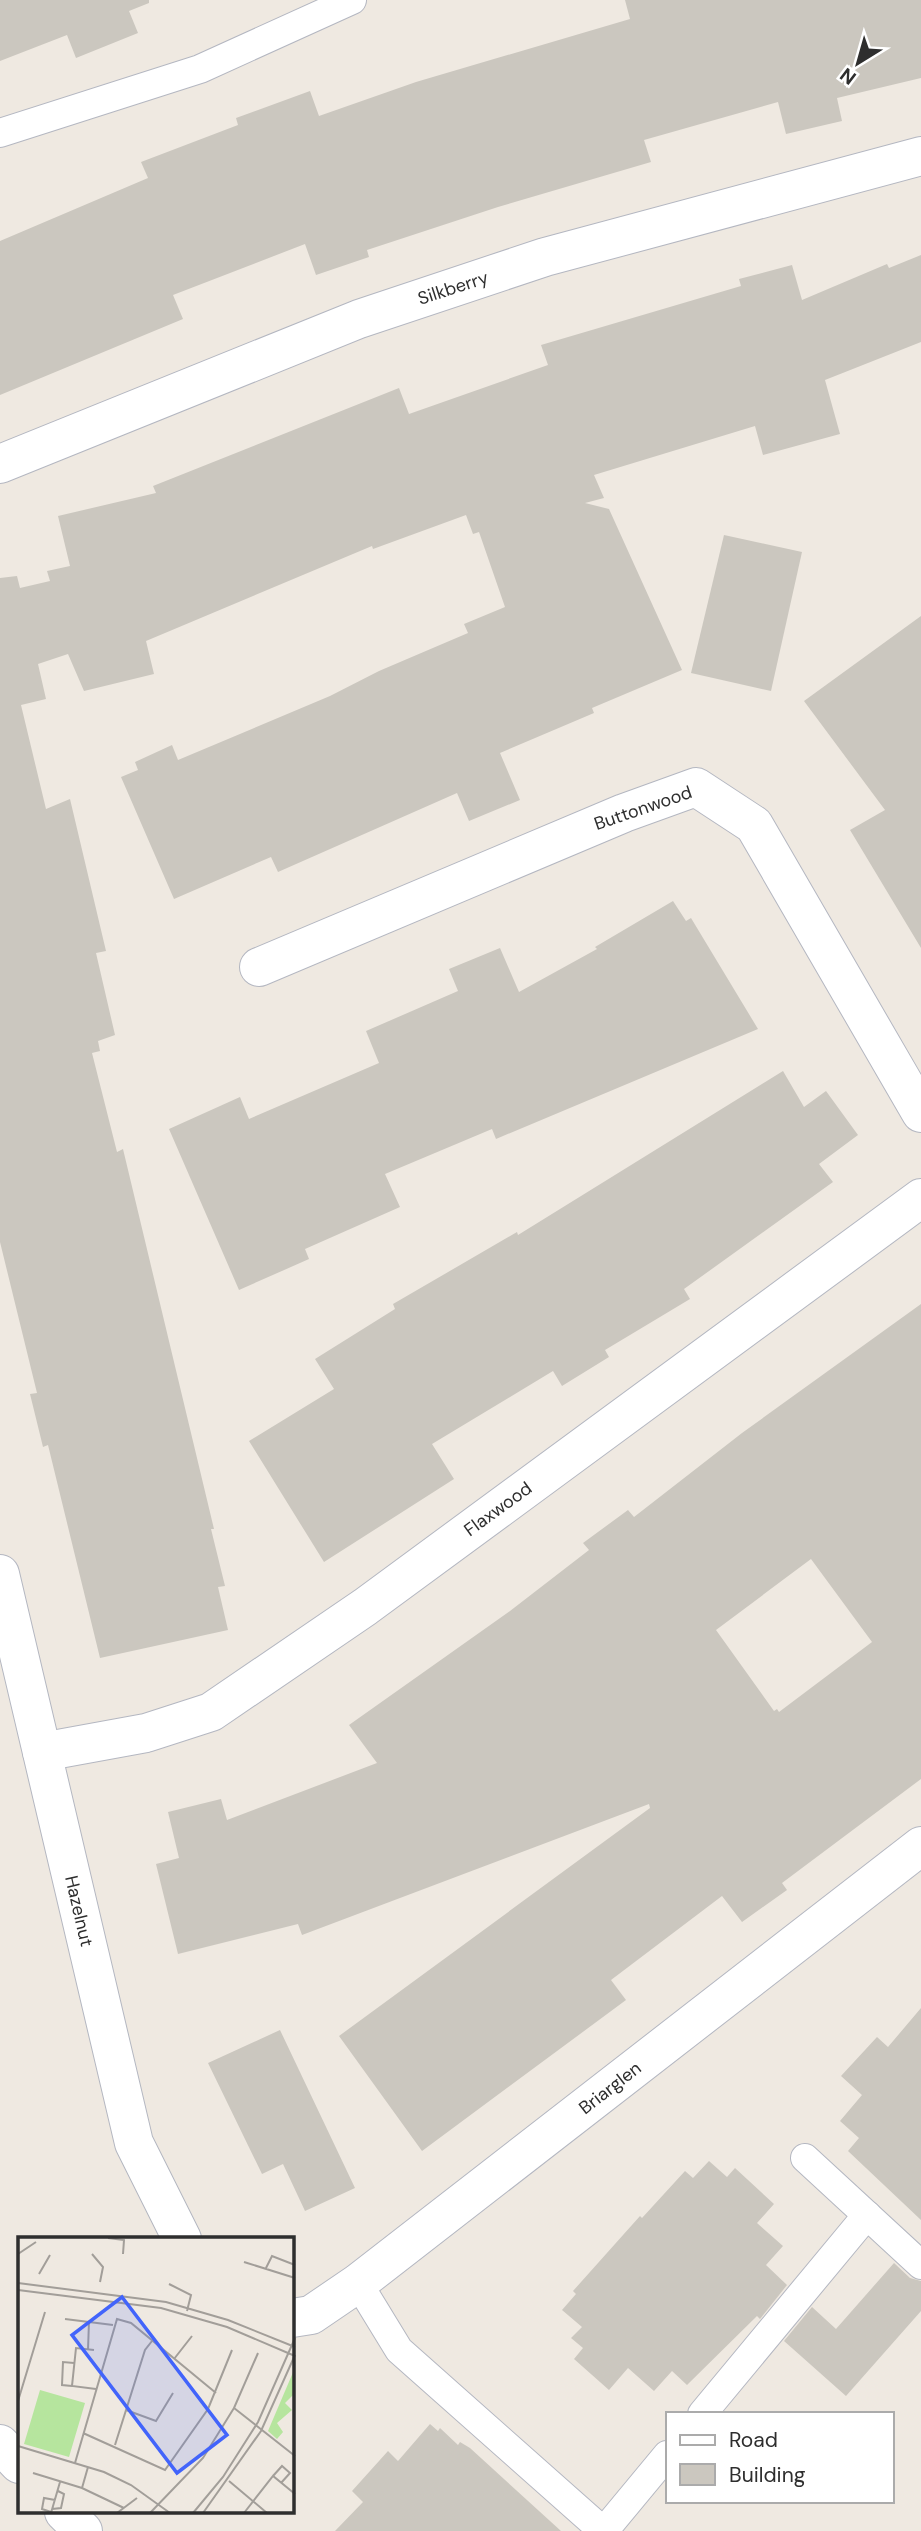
<svg xmlns="http://www.w3.org/2000/svg" width="921" height="2531" viewBox="0 0 921 2531" font-family="'DM Sans',sans-serif">
<rect width="100%" height="100%" fill="#efe9e1"/>
<!-- building -->
<g fill="#cbc7bf" fill-rule="evenodd">
<path d="M0,0H149V3L129,11L138,33L76,58L67,35L0,61Z"/>
<path d="M625,0H921V78L837,98L842,121L786,134L778,102L644,140L651,162L498,207L367,250L369,257L316,275L305,244L173,295L183,319L0,395V241L148,178L141,162L238,125L236,118L310,91L319,116L416,82L630,19Z"/>
<path d="M921,255V342L825,380L840,434L763,455L755,426L594,475L604,498L585,503L609,509L682,670L592,708L594,713L500,753L520,800L469,821L457,793L278,872L271,857L174,899L121,777L138,770L135,762L172,745L178,760L330,696L379,671L468,633L464,624L505,607L479,532L473,534L466,515L373,549L372,546L146,641L154,674L84,691L68,654L38,664L46,699L21,705L46,809L70,799L106,951L96,953L115,1035L98,1041L100,1051L92,1053L117,1152L123,1149L214,1529H211L225,1586L218,1587L228,1630L100,1658L48,1445L43,1447L30,1394L37,1393L0,1242V578L17,576L20,588L50,581L47,571L70,566L58,516L156,493L153,486L399,388L409,414L548,365L541,345L741,286L739,279L792,265L802,300L887,264L889,268Z"/>
<path d="M724,535L802,552L771,691L691,673Z"/>
<path d="M921,616V948L850,830L885,810L804,701Z"/>
<path d="M673,901L686,921L691,918L758,1029L496,1139L492,1129L385,1174L400,1207L305,1249L309,1259L239,1290L169,1129L240,1097L249,1119L379,1063L366,1031L458,991L449,969L500,948L519,992L597,949L595,947Z"/>
<path d="M783,1071L804,1107L826,1091L858,1135L819,1164L833,1182L684,1289L690,1299L605,1350L609,1357L562,1386L553,1371L432,1444L454,1479L324,1562L249,1441L334,1389L315,1359L395,1309L393,1304L517,1232L518,1235Z"/>
<path d="M921,1304V1779L782,1883L787,1890L742,1922L722,1896L611,1980L626,2000L422,2151L339,2036L650,1808L649,1804L302,1935L298,1924L178,1954L156,1864L179,1858L168,1812L221,1799L227,1820L377,1763L349,1725L510,1611L589,1550L583,1543L628,1510L634,1517L742,1433ZM811,1559L872,1642L779,1712L777,1709L774,1711L716,1630Z"/>
<path d="M921,2008V2220L848,2151L859,2138L840,2121L862,2095L841,2076L877,2037L888,2047Z"/>
<path d="M280,2030L355,2188L305,2211L283,2164L262,2174L208,2063Z"/>
<path d="M709,2161L727,2177L735,2168L774,2204L757,2223L783,2246L766,2265L787,2285L760,2319L757,2316L687,2385L672,2371L654,2391L628,2368L609,2390L574,2359L583,2348L571,2338L582,2327L562,2310L576,2294L573,2291L640,2216L642,2218L685,2171L693,2178Z"/>
<path d="M894,2263L910,2278L921,2281V2311L846,2396L784,2341L812,2307L836,2329Z"/>
<path d="M430,2424L438,2431L440,2428L458,2445L460,2442L470,2448L561,2531H335L363,2502L352,2491L388,2451L398,2461Z"/>
</g>
<g fill="none" stroke-linecap="round" stroke-linejoin="round">
<!-- lane casing -->
<g stroke="#b4b7c1" stroke-width="30">
<g id="lane">
<path d="M0,133L200,69L352,0"/>
<path d="M805,2158L921,2265"/>
<path d="M358,2283L399,2350L603,2531"/>
<path d="M702,2414L867,2215"/>
<path d="M604,2531L667,2455"/>
</g>
</g>
<!-- street casing -->
<g stroke="#b4b7c1" stroke-width="40">
<g id="street">
<path d="M0,464L359,319L545,257L921,156"/>
<path d="M259,967L624,813L696,787L754,825L921,1113"/>
<path d="M0,1574L134,2143L182,2239"/>
<path d="M42,1752L146,1733L211,1712L365,1607L921,1198"/>
<path d="M292,2318L311,2315L358,2283L921,1846"/>
</g>
</g>
<!-- secondary casing -->
<g stroke="#b4b7c1" stroke-width="40">
<g id="secondary">
<path d="M0,2444L19,2464"/>
<path d="M64,2512L83,2531"/>
</g>
</g>
<!-- lane -->
<use href="#lane" stroke="#fff" stroke-width="28"/>
<!-- street -->
<use href="#street" stroke="#fff" stroke-width="38"/>
<!-- secondary -->
<use href="#secondary" stroke="#fff" stroke-width="38"/>
</g>
<g text-anchor="middle" dominant-baseline="central" stroke-width="5" stroke-linejoin="round" paint-order="stroke">
<!-- street labels -->
<g font-size="18" fill="#2e2e2e" stroke="#fff">
<text transform="translate(453 288) rotate(-18)">Silkberry</text>
<text transform="translate(643 808) rotate(-19)">Buttonwood</text>
<text transform="translate(498 1509) rotate(-36)">Flaxwood</text>
<text transform="translate(79 1911) rotate(77)">Hazelnut</text>
<text transform="translate(610 2088) rotate(-38)">Briarglen</text>
</g>
</g>
<!-- overview -->
<g transform="translate(18 2237)">
<rect width="276" height="276" fill="#efe9e1"/>
<path d="M276,133V157L267,166L274,173L259,186L265,195L259,202L250,194ZM22,153L67,166L51,220L6,207Z" fill="#b6e59e"/>
<path fill="none" stroke="#a29e99" stroke-width="2" d="M90,1L106,3L105,17M0,17L18,5M74,17L85,30L82,45M226,25L277,41M248,31L254,19L277,28M21,37L32,18M0,46L148,65L210,83L277,110M151,47L173,58L169,74M0,53L143,71L209,90L277,119M47,82L95,88M70,113L71,84M76,113L58,111L54,149L78,152M240,116L216,171L277,219M156,122L174,99M54,149L44,148L45,125L56,126M0,164L27,75M108,173L138,184L155,156M65,196L147,233L190,172L214,113M97,208L127,113L134,104M0,209L86,235L113,248L152,276M57,226L99,82L113,86L198,156M15,236L64,251L106,271M255,239L264,229L272,236L263,246M211,244L249,276M64,251L70,230M34,272L43,271L46,257L40,254M33,275L24,272L26,261L37,263M33,276L42,245M99,276L119,261M132,276L185,221L216,171M175,276L205,240L240,185L277,101M185,276L243,194L277,118M226,276L255,239L277,257"/>
<path fill="#4264fb" fill-opacity="0.15" stroke="#4264fb" stroke-width="3.5" d="M104,60L209,198L159,236L54,98Z"/>
<rect width="276" height="276" fill="none" stroke="#2e2e2e" stroke-width="3.5"/>
</g>
<!-- legend -->
<rect x="666" y="2412" width="228" height="91" fill="#ffffff" stroke="#ababab" stroke-width="2"/>
<rect x="680" y="2435" width="35" height="10" fill="#ffffff" stroke="#ababab" stroke-width="2"/>
<text x="729" y="2447" font-size="21" fill="#2e2e2e">Road</text>
<rect x="680" y="2464" width="35" height="21" fill="#cbc7bf" stroke="#ababab" stroke-width="2"/>
<text x="729" y="2482" font-size="21" fill="#2e2e2e">Building</text>
<!-- north arrow -->
<g transform="translate(858 63) rotate(217)" stroke="#ffffff" stroke-width="5" paint-order="stroke">
<path d="M0-5L12 26L0 18L-12 26Z" fill="#2e2e2e"/>
<text y="-10" font-size="19" font-weight="bold" text-anchor="middle" fill="#2e2e2e">N</text>
</g>
</svg>
